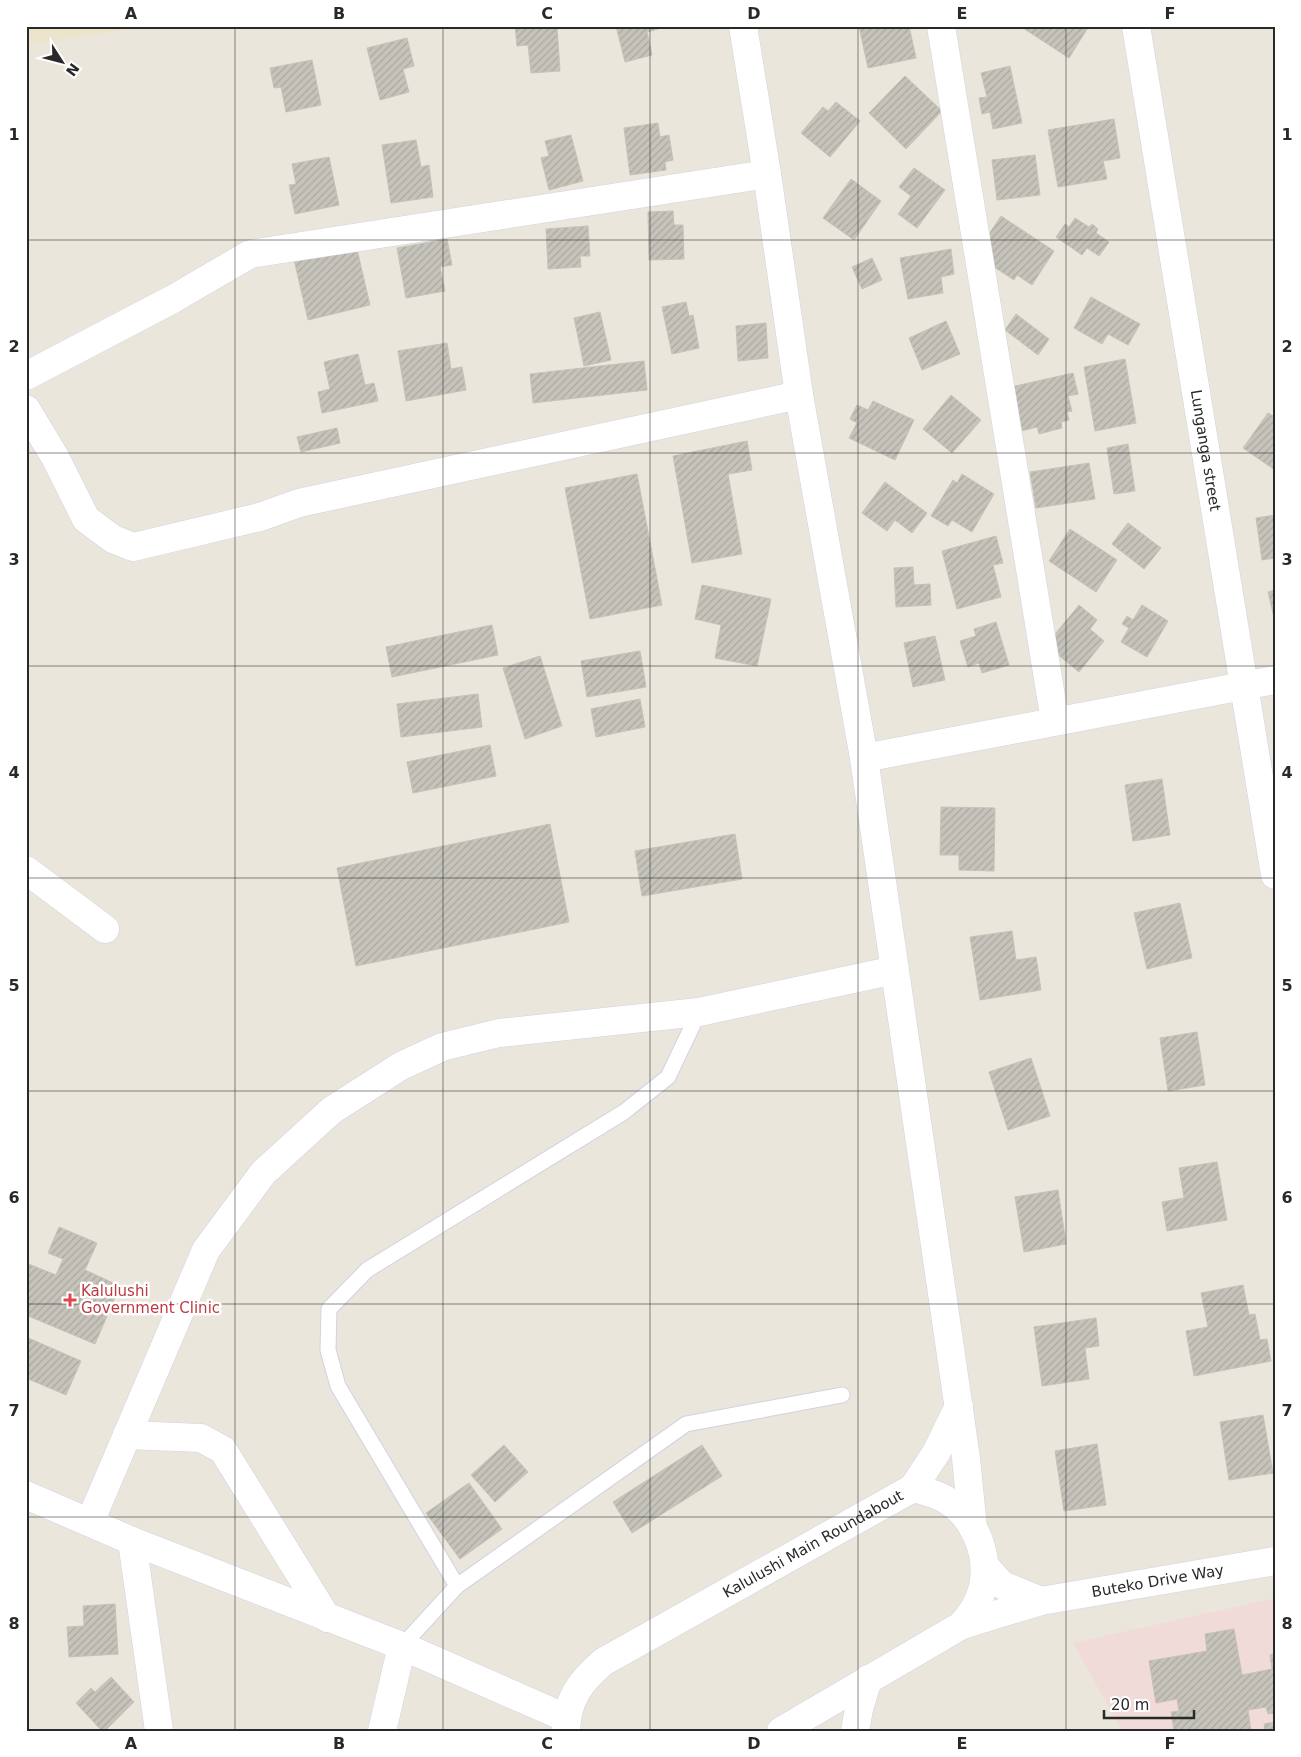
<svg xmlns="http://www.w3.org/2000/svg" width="1301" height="1757" viewBox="0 0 1301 1757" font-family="'DejaVu Sans',sans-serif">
<defs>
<pattern id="building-hatch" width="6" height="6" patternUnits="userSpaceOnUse" patternTransform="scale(1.25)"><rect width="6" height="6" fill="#c6c3bb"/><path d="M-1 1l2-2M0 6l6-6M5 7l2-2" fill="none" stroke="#aaa8a1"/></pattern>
</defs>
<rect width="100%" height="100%" fill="#ebe6dc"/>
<!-- education -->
<path fill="#ece5cc" d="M26,26H153L26,45Z"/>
<!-- medical -->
<path fill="#f1dbd9" d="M1275,1598V1731H1122L1073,1643Z"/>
<!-- building -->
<g fill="url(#building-hatch)" stroke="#c6c2b6">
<path d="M515,26H557L560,71L531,73L528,45L517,46Z"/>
<path d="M616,26H657L658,29L647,32L652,55L625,62Z"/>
<path d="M859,26H909L916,58L868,68Z"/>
<path d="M1024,26H1089L1069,58L1023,28Z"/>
<path d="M407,38L414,66L403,69L409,92L380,100L367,48Z"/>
<path d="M312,60L321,105L286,112L281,87L274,88L270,68Z"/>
<path d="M1010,66L1022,123L993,129L990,112L982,114L979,98L987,97L981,73Z"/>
<path d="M905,76L942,111L906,149L869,113Z"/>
<path d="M836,102L860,121L830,157L801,133L823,107L828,111Z"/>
<path d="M1114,119L1120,158L1103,161L1107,179L1058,187L1048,130Z"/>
<path d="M658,123L660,137L669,135L673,160L665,162L666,170L630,175L624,128Z"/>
<path d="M571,135L583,181L549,190L541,158L549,156L545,141Z"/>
<path d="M416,140L421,167L429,165L433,197L391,203L382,145Z"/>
<path d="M1035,155L1040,195L997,200L992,160Z"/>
<path d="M329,157L339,205L295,214L289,185L296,184L292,164Z"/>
<path d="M914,168L945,190L917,228L898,214L911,196L899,187Z"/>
<path d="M851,179L881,201L854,240L823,218Z"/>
<path d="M673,211L674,225H683L684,259L649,260L648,212Z"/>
<path d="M1001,216L1054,251L1032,285L1017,275L1014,280L988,263L979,249Z"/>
<path d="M1075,218L1089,227L1092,224L1098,229L1096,233L1109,242L1099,256L1087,248L1082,255L1056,237L1065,224L1069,227Z"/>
<path d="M588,226L590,256H580L581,267L548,269L546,229Z"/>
<path d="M447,239L452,265L440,267L445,291L406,298L397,248Z"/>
<path d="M356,245L370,305L308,320L292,251Z"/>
<path d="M951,249L954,274L941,277L943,293L908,299L900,258Z"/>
<path d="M872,258L882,280L862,289L852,267Z"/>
<path d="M1091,297L1140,324L1128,345L1108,334L1102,344L1074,328Z"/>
<path d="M686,302L689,316L693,315L699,348L672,354L662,307Z"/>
<path d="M600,312L611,360L584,366L574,318Z"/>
<path d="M1016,314L1049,339L1038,355L1005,330Z"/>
<path d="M946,321L960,354L922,370L909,338Z"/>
<path d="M766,323L768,358L738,361L736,326Z"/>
<path d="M447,343L451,369L462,367L466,390L406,401L398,351Z"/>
<path d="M358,354L365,385L374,383L378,401L322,413L318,392L330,389L324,362Z"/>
<path d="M1125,359L1136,423L1095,431L1084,367Z"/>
<path d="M644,361L647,390L533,403L530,374Z"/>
<path d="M1073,373L1078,394L1068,396L1072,411L1067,412L1069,420L1061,422L1062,428L1039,434L1037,427L1021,431L1011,387Z"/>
<path d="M951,395L981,420L952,453L923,429Z"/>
<path d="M873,401L914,420L895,460L849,438L857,423L850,419L857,405L868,410Z"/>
<path d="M1268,413L1275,417V470L1243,448Z"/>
<path d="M337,428L340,443L301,452L297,437Z"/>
<path d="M747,441L752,470L728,474L742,554L692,563L673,456Z"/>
<path d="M1128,444L1135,491L1114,494L1107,448Z"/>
<path d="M1089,463L1095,499L1036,508L1030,472Z"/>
<path d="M637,474L662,605L590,619L565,488Z"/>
<path d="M962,474L994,494L972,532L952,520L948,526L931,516L953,480L957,483Z"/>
<path d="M885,482L927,513L912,533L895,520L887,531L862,513Z"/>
<path d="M1275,515V558L1262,560L1256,518Z"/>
<path d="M1128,523L1161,548L1144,569L1112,544Z"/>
<path d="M1070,529L1117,560L1096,592L1049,561Z"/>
<path d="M996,536L1003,563L993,565L1001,597L957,609L942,551Z"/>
<path d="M913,567L914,585L930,584L931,605L896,607L894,568Z"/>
<path d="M702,585L771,599L757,666L715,658L721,625L695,619Z"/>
<path d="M1275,590V622L1268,592Z"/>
<path d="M1079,605L1097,620L1090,629L1104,641L1079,672L1046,645Z"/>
<path d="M1142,605L1168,621L1147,657L1121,642L1129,628L1122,624L1127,616L1133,620Z"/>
<path d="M996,622L1009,665L982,673L979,663L968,667L960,641L976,636L974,629Z"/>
<path d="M492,625L498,655L392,677L386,647Z"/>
<path d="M935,636L945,680L913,687L904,643Z"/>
<path d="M640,651L646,687L587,697L581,661Z"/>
<path d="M540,656L562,726L525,739L503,668Z"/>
<path d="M478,694L482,727L401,737L397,704Z"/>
<path d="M640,699L645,727L596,737L591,709Z"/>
<path d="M490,745L496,776L413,793L407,762Z"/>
<path d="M1162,779L1170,835L1133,841L1125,785Z"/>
<path d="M941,807L995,808L994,871L959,870V855H940Z"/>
<path d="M550,824L569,922L356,966L337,868Z"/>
<path d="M735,834L742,879L642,896L635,851Z"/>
<path d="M1180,903L1192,958L1147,969L1134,913Z"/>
<path d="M1012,931L1016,960L1036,957L1041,990L980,1000L970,937Z"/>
<path d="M1197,1032L1205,1085L1168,1091L1160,1038Z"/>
<path d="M1031,1058L1050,1116L1008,1130L989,1072Z"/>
<path d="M1217,1162L1227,1220L1167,1231L1162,1202L1184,1198L1179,1168Z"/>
<path d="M1058,1190L1066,1244L1024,1252L1015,1197Z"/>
<path d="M59,1227L97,1243L85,1270L120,1286L95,1344L26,1315V1263L56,1275L63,1259L48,1253Z"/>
<path d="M1243,1285L1249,1315L1255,1314L1260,1340L1267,1339L1271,1361L1194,1376L1186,1331L1208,1327L1201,1293Z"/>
<path d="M1096,1318L1099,1346L1085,1348L1089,1379L1042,1386L1034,1327Z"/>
<path d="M26,1337L81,1361L66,1395L26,1378Z"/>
<path d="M1263,1415L1273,1473L1229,1480L1220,1422Z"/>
<path d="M1097,1444L1106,1505L1064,1511L1055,1451Z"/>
<path d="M504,1445L528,1472L495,1502L471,1475Z"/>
<path d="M702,1445L722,1476L632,1533L613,1502Z"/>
<path d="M469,1483L502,1529L460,1559L426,1513Z"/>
<path d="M115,1604L118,1654L69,1657L67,1627L84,1626L83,1606Z"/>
<path d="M1234,1629L1242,1675L1272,1669L1270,1655L1275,1654V1713L1268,1714L1266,1707L1248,1710L1251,1731H1174L1171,1712L1179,1711L1177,1699L1156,1703L1149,1661L1207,1651L1205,1634Z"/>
<path d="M111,1677L134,1702L105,1731H102L76,1703L91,1688L95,1692Z"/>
<path d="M1275,1722V1731H1265L1264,1724Z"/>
</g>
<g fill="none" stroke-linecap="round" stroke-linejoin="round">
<!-- lane casing -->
<g stroke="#d1d2e1" stroke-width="17">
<g id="lane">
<path d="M457,1586L338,1386L328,1350L329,1309L367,1270L624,1112L668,1077L699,1012"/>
<path d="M402,1646L457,1586L686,1424L842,1395"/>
</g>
</g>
<!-- street casing -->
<g stroke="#d1d2e1" stroke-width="29">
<g id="street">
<path d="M941,26L1055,721"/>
<path id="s1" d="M1136,26L1275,875"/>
<path d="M26,376L173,299L250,254L767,174"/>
<path d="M26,409L55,457L86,519L113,539L133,547L260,517L299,503L799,395"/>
<path d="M864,758L1275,680"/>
<path d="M26,870L105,929"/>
<path d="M127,1435L201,1438L223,1450L327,1618"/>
<path d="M26,1495L132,1541L402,1646L566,1718"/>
<path d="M90,1522L206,1250L263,1173L332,1110L401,1066L442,1047L499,1033L699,1012L895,970"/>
<path d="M132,1541L159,1731"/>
<path d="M382,1731L402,1646"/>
</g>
</g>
<!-- secondary casing -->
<g stroke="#d1d2e1" stroke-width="29">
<g id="secondary">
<path d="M743,26L767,174L799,395L864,758L966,1458L973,1528"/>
<path d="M913,1488L936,1453L959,1406"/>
<path d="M985,1566L1002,1585L1041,1601"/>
<path id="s2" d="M962,1625L1041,1601L1275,1561"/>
<path id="s3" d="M566,1731C567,1699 580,1682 603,1662L913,1488C923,1491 933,1493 943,1498C977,1516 994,1563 979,1599C975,1609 969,1617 962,1625L781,1731"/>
<path d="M855,1731L859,1709L868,1679"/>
</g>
</g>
<!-- lane -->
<use href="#lane" stroke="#fff" stroke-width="15"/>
<!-- street -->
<use href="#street" stroke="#fff" stroke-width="28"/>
<!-- secondary -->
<use href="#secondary" stroke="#fff" stroke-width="28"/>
</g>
<!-- grid -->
<path fill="none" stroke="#292929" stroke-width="1" stroke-opacity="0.55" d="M235,26V1731M443,26V1731M650,26V1731M858,26V1731M1066,26V1731M26,240H1275M26,453H1275M26,666H1275M26,878H1275M26,1091H1275M26,1304H1275M26,1517H1275"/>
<!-- markers -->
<path fill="#e0444e" stroke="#fff" stroke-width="2" d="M67.5 1292.5h5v5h5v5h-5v5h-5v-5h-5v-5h5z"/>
<g text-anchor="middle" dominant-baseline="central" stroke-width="5" stroke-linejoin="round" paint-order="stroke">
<!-- street labels -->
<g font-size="15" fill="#292929" stroke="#fff">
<text stroke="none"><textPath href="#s1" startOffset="430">Lunganga street</textPath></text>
<text stroke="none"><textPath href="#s3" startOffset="322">Kalulushi Main Roundabout</textPath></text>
<text stroke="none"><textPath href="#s2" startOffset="201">Buteko Drive Way</textPath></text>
</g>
<!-- health labels -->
<g font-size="15" fill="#be3a42" stroke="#fff" text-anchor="start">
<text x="81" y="1291">Kalulushi<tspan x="81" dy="17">Government Clinic</tspan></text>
</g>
</g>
<!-- border -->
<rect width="1301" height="1757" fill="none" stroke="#ffffff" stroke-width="55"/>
<!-- north arrow -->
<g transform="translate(62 62) rotate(126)" stroke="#ffffff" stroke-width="4" paint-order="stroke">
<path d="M0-4L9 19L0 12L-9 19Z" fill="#292929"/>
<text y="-8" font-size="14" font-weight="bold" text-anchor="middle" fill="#292929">N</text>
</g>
<!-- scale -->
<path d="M1104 1710v8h90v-8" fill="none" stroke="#292929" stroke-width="2.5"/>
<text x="1111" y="1710" font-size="15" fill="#292929" stroke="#ffffff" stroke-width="4" paint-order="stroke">20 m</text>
<rect x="28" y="28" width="1246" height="1702" fill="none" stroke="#292929" stroke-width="2"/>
<g font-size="16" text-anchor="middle" font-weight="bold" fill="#292929">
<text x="131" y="19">A</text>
<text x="339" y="19">B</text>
<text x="547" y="19">C</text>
<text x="754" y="19">D</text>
<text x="962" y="19">E</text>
<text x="1170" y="19">F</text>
<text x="14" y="140">1</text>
<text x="1287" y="140">1</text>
<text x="14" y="352">2</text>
<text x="1287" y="352">2</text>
<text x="14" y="565">3</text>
<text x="1287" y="565">3</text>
<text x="14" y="778">4</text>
<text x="1287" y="778">4</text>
<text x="14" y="991">5</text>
<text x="1287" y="991">5</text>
<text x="14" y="1203">6</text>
<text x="1287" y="1203">6</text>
<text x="14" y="1416">7</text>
<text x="1287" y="1416">7</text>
<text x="14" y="1629">8</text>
<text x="1287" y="1629">8</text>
<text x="131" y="1749">A</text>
<text x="339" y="1749">B</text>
<text x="547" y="1749">C</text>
<text x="754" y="1749">D</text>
<text x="962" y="1749">E</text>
<text x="1170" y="1749">F</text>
</g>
</svg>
